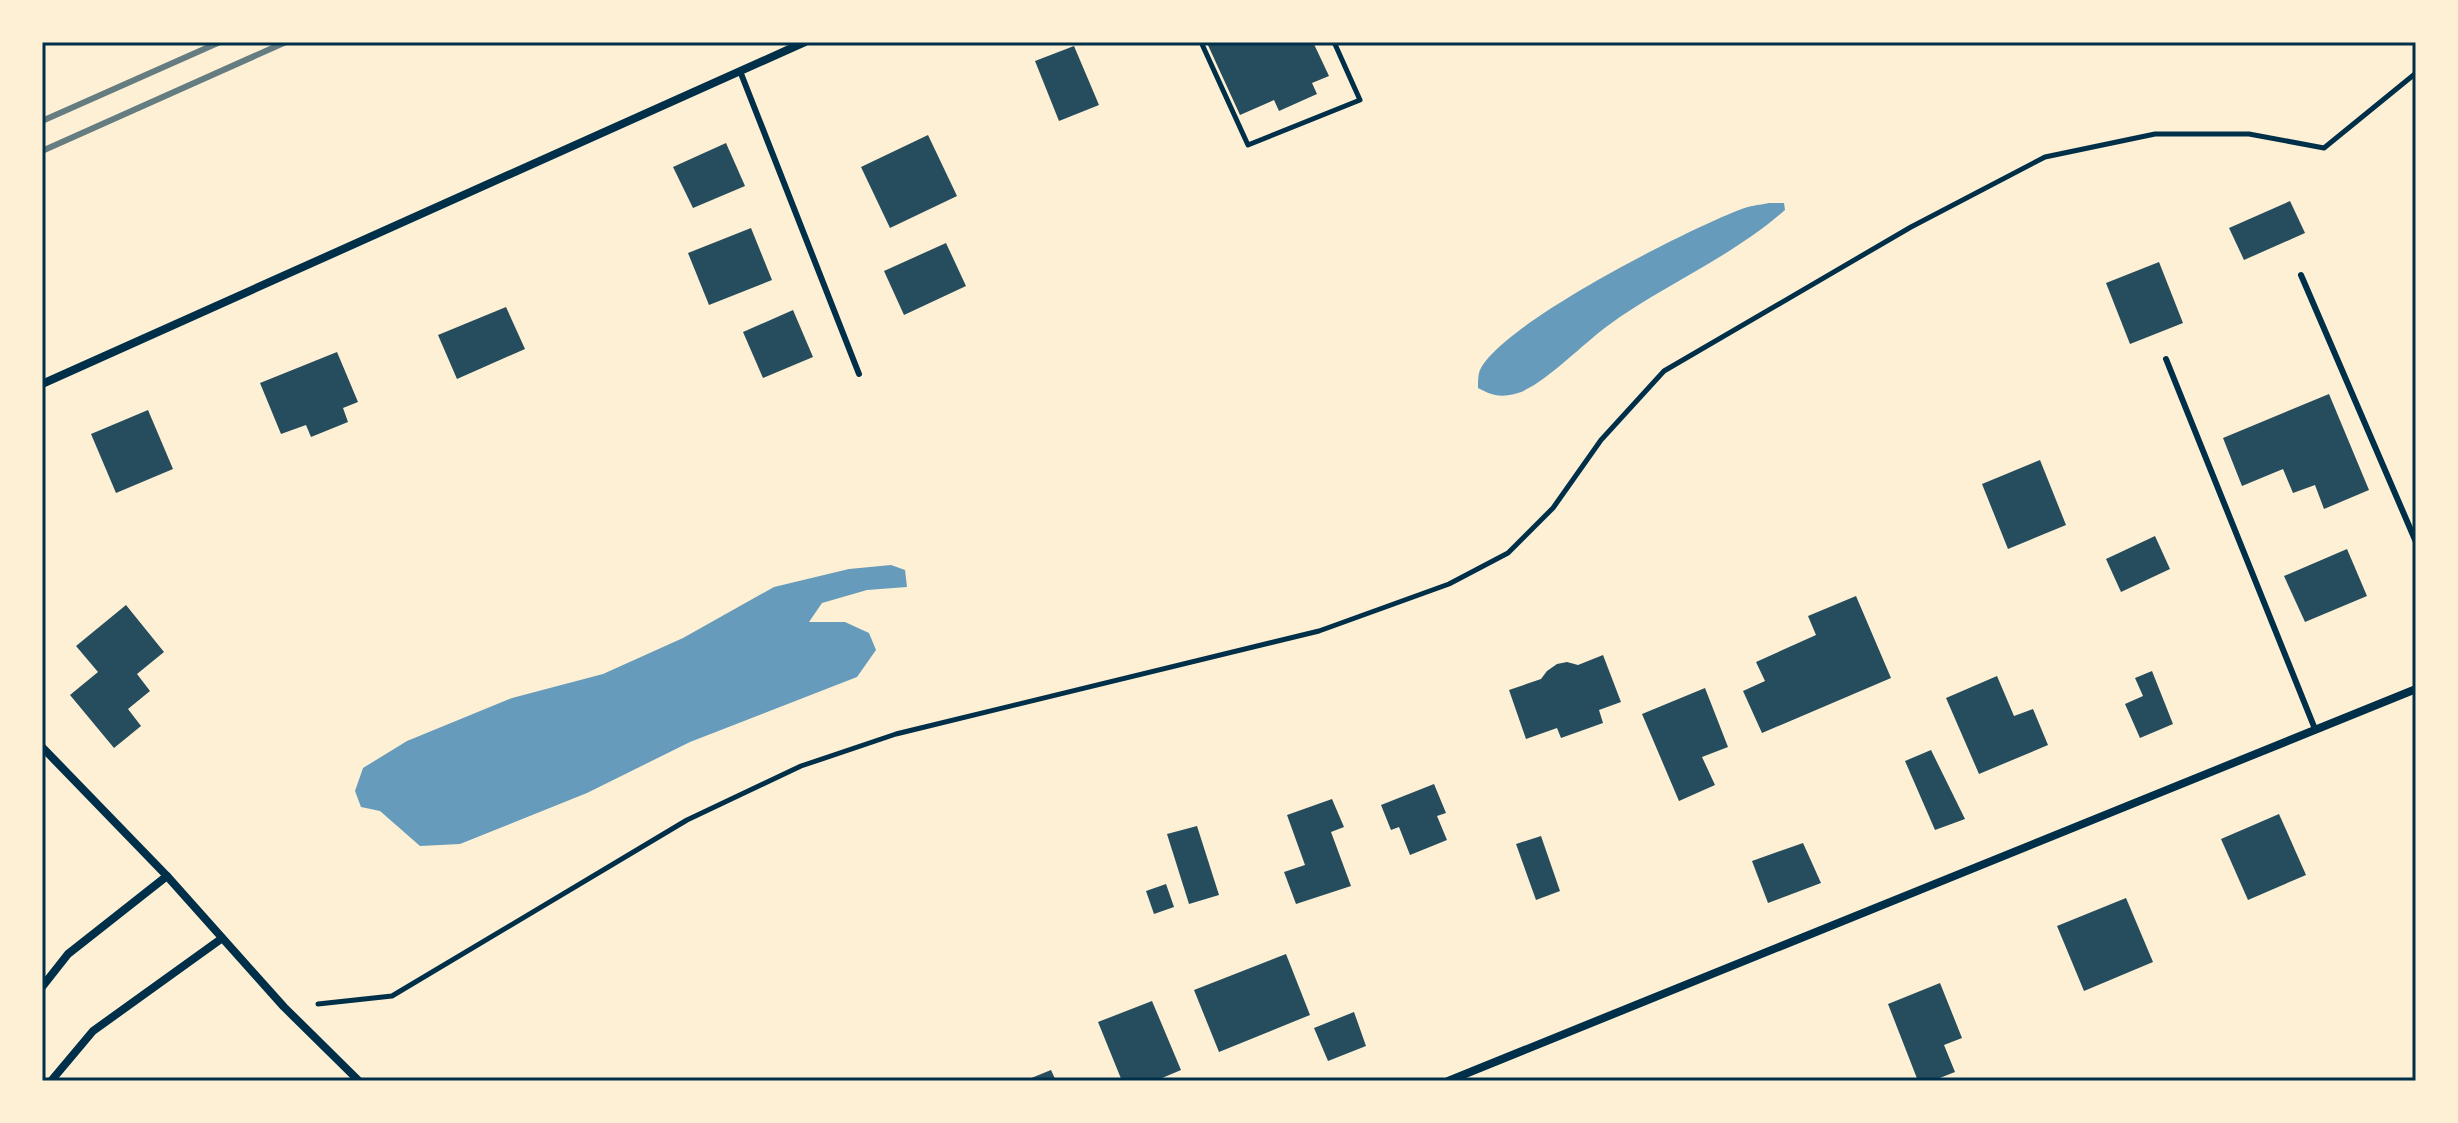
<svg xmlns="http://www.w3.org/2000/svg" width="2458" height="1123" viewBox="0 0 2458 1123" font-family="Helvetica,sans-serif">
<rect width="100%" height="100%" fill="#fdf0d5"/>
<!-- water -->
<g fill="#669bbc">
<path d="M1769,203H1784L1785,210C1731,258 1664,284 1606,327C1583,344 1543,385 1518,393C1501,398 1493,396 1478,388C1478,383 1478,374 1480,370C1502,323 1687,230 1739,210C1748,206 1759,205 1769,203Z"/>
<path d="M891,565L905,570L907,587L867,590L822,603L809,622H845L869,633L876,650L857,677L690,742L587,793L460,844L420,846L380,811L361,807L355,791L363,768L407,741L512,698L603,674L683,638L774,587L849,569Z"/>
</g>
<!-- building -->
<g fill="#264d5e">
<path d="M1313,42L1329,76L1312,83L1317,94L1279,111L1274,100L1240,115L1207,43Z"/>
<path d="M1074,46L1099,105L1059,121L1035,61Z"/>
<path d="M928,135L957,196L890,228L861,167Z"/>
<path d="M726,143L745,186L693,208L673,167Z"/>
<path d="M2290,201L2305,233L2244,260L2229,228Z"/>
<path d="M751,228L772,280L709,305L688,253Z"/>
<path d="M946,243L966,286L904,315L884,271Z"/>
<path d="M2159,262L2183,323L2130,344L2106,283Z"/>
<path d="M506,307L525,349L457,379L438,335Z"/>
<path d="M793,310L813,357L763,378L743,332Z"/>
<path d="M337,352L358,402L343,408L348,422L311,437L306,425L281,434L260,383Z"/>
<path d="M2329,394L2369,490L2324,509L2315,485L2293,493L2283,469L2242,486L2223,438Z"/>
<path d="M148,410L173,469L116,493L91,434Z"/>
<path d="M2040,460L2066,525L2008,549L1982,484Z"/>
<path d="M2155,536L2170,569L2121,592L2106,559Z"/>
<path d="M2347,549L2367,596L2305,622L2284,576Z"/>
<path d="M1856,596L1891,678L1762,733L1743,691L1765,681L1756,662L1816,635L1808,616Z"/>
<path d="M126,605L164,652L137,674L150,691L128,709L141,726L114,748L70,695L98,672L76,646Z"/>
<path d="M1603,655L1621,702L1599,710L1603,723L1561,738L1557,728L1526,739L1509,690L1541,679L1547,671L1557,664L1567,662L1578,665Z"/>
<path d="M2152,671L2173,724L2140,738L2125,704L2143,696L2135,678Z"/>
<path d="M1997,676L2014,716L2033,709L2048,745L1979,774L1946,698Z"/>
<path d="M1705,688L1728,747L1702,757L1715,785L1679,801L1642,714Z"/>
<path d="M1931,750L1965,819L1935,830L1905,761Z"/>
<path d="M1434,784L1446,813L1437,816L1447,840L1410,855L1399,827L1391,830L1381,805Z"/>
<path d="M1332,799L1344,827L1331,832L1351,886L1296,904L1284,872L1305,865L1287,815Z"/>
<path d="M2279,814L2306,875L2248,900L2221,839Z"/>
<path d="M1197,826L1219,895L1189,904L1167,834Z"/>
<path d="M1541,836L1560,891L1536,900L1516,844Z"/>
<path d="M1803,843L1821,883L1768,903L1752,861Z"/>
<path d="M1166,884L1174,907L1154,914L1146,891Z"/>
<path d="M2126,898L2153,962L2084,991L2057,926Z"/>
<path d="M1286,954L1310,1015L1219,1052L1194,990Z"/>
<path d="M1940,983L1962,1038L1944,1045L1955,1072L1932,1081H1918L1888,1004Z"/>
<path d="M1152,1001L1181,1070L1155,1081H1122L1098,1022Z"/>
<path d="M1354,1012L1366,1046L1328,1061L1314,1028Z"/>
<path d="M1051,1070L1056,1081H1024Z"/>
</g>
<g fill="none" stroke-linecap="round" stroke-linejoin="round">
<!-- path -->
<g stroke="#003049" stroke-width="5">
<path d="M1201,42L1248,145L1360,100L1334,42"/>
<path d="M318,1004L392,996L687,820L801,766L896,734L1319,631L1449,584L1508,553L1553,508L1601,440L1664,371L1911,227L2045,157L2155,134H2249L2324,148L2416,73"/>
</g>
<!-- service -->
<g stroke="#003049" stroke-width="6">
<path d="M740,71L859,374"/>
<path d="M2301,275L2416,542"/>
<path d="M2166,359L2315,729"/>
</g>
<!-- minor -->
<g stroke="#003049" stroke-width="8">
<path d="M42,384L805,42"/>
<path d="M42,747L167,876L284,1007L359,1081"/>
<path d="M42,987L68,954L167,876"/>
<path d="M51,1081L93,1031L221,939"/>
<path d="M1448,1081L2416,689"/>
</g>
<!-- rail -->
<g stroke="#657d81" stroke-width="6">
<path d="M42,121L220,42"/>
<path d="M42,151L286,42"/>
</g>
</g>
<!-- border -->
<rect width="2458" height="1123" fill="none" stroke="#fdf0d5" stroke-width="88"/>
<rect x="44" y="44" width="2370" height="1035" fill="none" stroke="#003049" stroke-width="3"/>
</svg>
